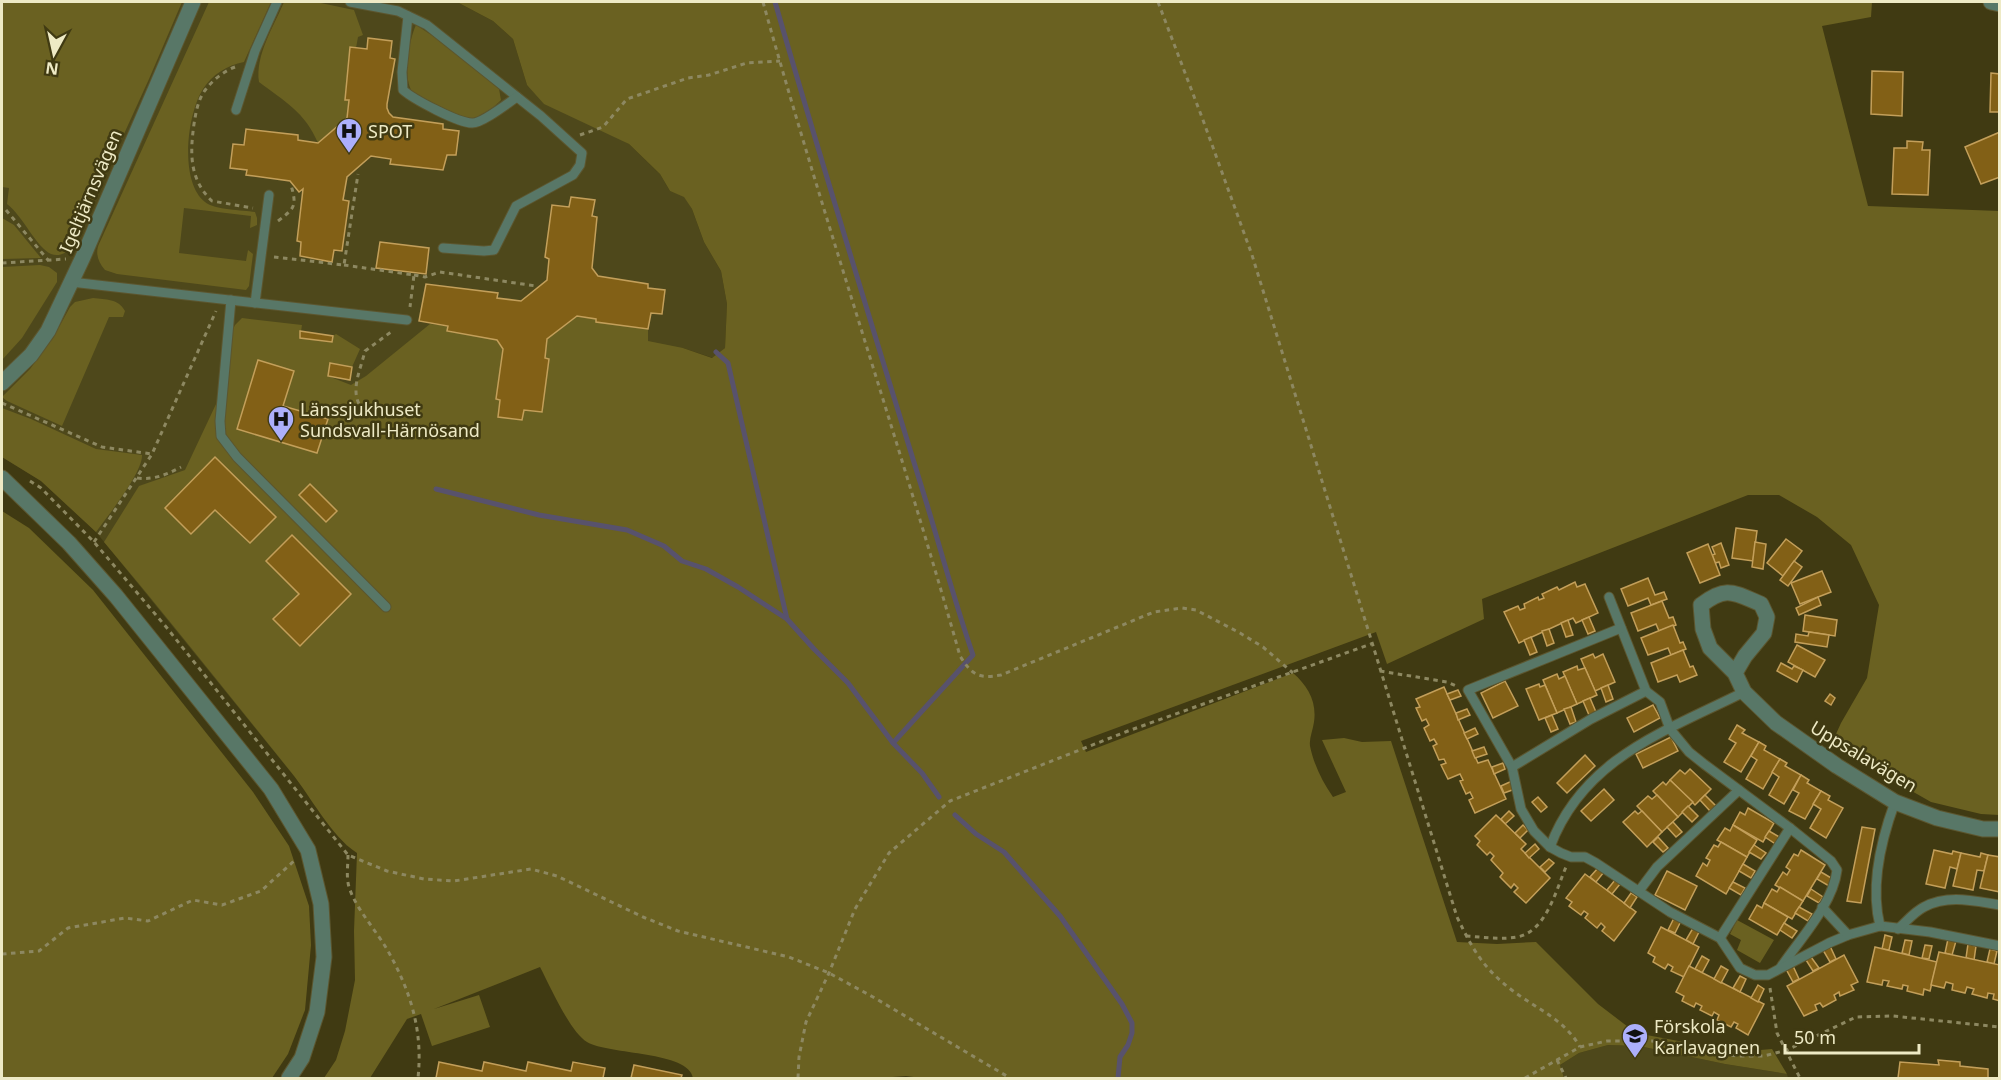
<svg xmlns="http://www.w3.org/2000/svg" width="2001" height="1080" viewBox="0 0 2001 1080" font-family="'Noto Sans',sans-serif">
<rect width="100%" height="100%" fill="#403a12"/>
<!-- built -->
<g fill="#4e481b">
<path d="M2,2H457L493,21L513,39L527,85L629,144L660,174L670,191L684,196L692,209L704,242L721,271L727,304L725,348L713,358L683,348L347,846L339,837L302,786L96,532L41,481L2,457Z"/>
<path d="M1608,1045L1639,1046L1725,1064L1787,1074L1788,1078H1564L1560,1065L1579,1053Z"/>
</g>
<!-- green -->
<g fill="#6a6121">
<path d="M2,2H182L149,79L72,248C66,253 59,257 51,254C36,247 23,216 7,204L9,188L2,187Z"/>
<path d="M209,2H271L244,62C227,65 212,75 203,89C187,114 179,182 205,202C215,210 242,210 255,212L257,218V225L250,228L251,216L184,208L179,253L246,261L248,250L253,254L249,286L246,290L117,274L105,270C98,262 95,253 99,244Z"/>
<path d="M284,2H316L354,10L363,35L358,37L356,48H350L345,99L349,100L347,118L318,143C305,112 284,101 259,82C255,55 274,26 284,2Z"/>
<path d="M457,2H1872L1871,17L1822,26L1868,206L1999,211V815L1981,814L1931,802L1831,745L1841,723L1867,678L1879,605L1851,545L1817,517L1779,495H1748L1482,599L1484,619L1387,664L1376,632L1081,741L1086,752L1293,673C1308,686 1317,702 1314,722C1313,730 1309,738 1310,746C1314,765 1322,781 1333,797L1346,792L1322,740L1344,738L1362,742L1391,741L1457,942L1497,944L1536,942L1598,1004L1636,1033L1737,1052L1772,1049L1787,1074L1725,1064L1639,1046L1608,1045L1579,1053L1560,1065L1564,1078H921L906,1076L879,1078H693C689,1051 609,1055 587,1042C570,1032 550,986 540,967L434,1009L479,995L490,1027L432,1046L421,1014L407,1019L370,1078H324L336,1060L345,1031L355,980L354,931L357,853C331,836 311,797 291,772C229,695 168,618 104,542L139,486L185,470L225,385L232,331L235,325L242,318L302,325L300,338L332,342L333,336L336,334L360,349L352,367L330,363L328,376L351,385L366,376L430,324L448,326L447,331L497,340L503,349L496,399L524,410L542,412L549,359L545,358L547,339L577,316L596,319L597,322L648,329V341L683,348L712,358L725,348L727,304L721,271L704,242L692,209L684,197L670,191L660,174L629,144L544,104L527,85L513,39L493,21Z"/>
<path d="M416,25L450,47L499,89L501,100C494,107 484,116 474,118C462,120 416,100 411,90C403,74 409,40 416,25Z"/>
<path d="M2,218L14,225L41,258L2,259Z"/>
<path d="M40,265L49,267L57,273V282L22,338L2,360V267Z"/>
<path d="M93,298C106,300 118,298 125,311L123,317H109L62,426L7,401L2,397L30,369L53,338L70,307L75,302Z"/>
<path d="M2,408L31,419L96,449L142,455C143,472 107,517 96,532L41,481L2,457Z"/>
<path d="M2,511L29,528L93,590L253,792L289,846L309,906L311,945L305,1010L288,1054L272,1078H2Z"/>
<path d="M1737,920L1774,940L1760,963L1737,950L1741,940L1730,934Z"/>
</g>
<g fill="none" stroke-linecap="round" stroke-linejoin="round">
<!-- stream -->
<g stroke="#58526c" stroke-width="5">
<path d="M775,2C823,168 874,333 925,498C941,550 955,603 973,655L893,743"/>
<path d="M716,352L728,363L787,619"/>
<path d="M436,489L539,515L627,530L664,546L682,561L706,569L738,587L787,619L814,649L848,683L893,743L922,773L939,797"/>
<path d="M955,815L976,834L1004,852L1060,916L1122,1004L1132,1023V1033L1128,1045L1120,1057L1118,1078"/>
</g>
</g>
<!-- building -->
<g fill="#826016" stroke="#c39f5a" stroke-width="1.5">
<path d="M368,38L392,41L390,58L395,59L387,104V108L389,113L393,117L443,124V129L459,131L456,155H447L443,170L390,164L391,159L371,156L347,177L343,200L349,201L342,251L334,250L332,262L300,256L301,242L297,241L303,189L299,192L290,181L246,175L247,170L230,168L233,144L244,145L246,129L298,135V140L318,143L347,118L349,100H345L350,47L367,49Z"/>
<path d="M1872,71L1903,72L1902,116L1871,114Z"/>
<path d="M1991,73L2000,74V112H1990Z"/>
<path d="M2000,132V177L1981,184L1965,147Z"/>
<path d="M1907,141L1923,142L1922,150H1930L1928,195L1892,194L1894,148H1907Z"/>
<path d="M571,197L595,200L592,216L597,217L592,268L598,276L648,284V288L665,290L662,314L651,313L648,329L596,322V319L577,316L547,339L545,358L549,359L542,412L524,410L522,420L498,417L500,400L496,399L503,349L497,340L447,331L448,326L419,321L426,284L498,293L497,298L521,301L547,280L549,259L545,257L552,205L569,207Z"/>
<path d="M380,242L429,248L426,274L376,268Z"/>
<path d="M300,331L333,336L332,342L300,338Z"/>
<path d="M258,360L294,371L283,406L328,419L317,453L237,429Z"/>
<path d="M330,363L352,367L350,380L328,376Z"/>
<path d="M215,457L276,517L250,543L215,510L191,534L165,508Z"/>
<path d="M310,484L337,511L326,522L299,495Z"/>
<path d="M1736,528L1757,531L1753,561L1732,558Z"/>
<path d="M292,535L351,594L300,646L273,619L299,594L266,561Z"/>
<path d="M1786,539L1802,551L1783,576L1767,563Z"/>
<path d="M1755,542L1766,544L1763,569L1752,567Z"/>
<path d="M1721,543L1729,565L1721,568L1719,562L1715,563L1712,555L1715,554L1712,547Z"/>
<path d="M1708,544L1720,575L1700,583L1687,553Z"/>
<path d="M1794,561L1802,567L1788,586L1780,580Z"/>
<path d="M1822,571L1831,592L1800,604L1791,583Z"/>
<path d="M1648,578L1655,595L1664,592L1667,599L1651,605L1648,598L1628,606L1621,589Z"/>
<path d="M1575,582L1577,587L1585,584L1598,613L1576,623L1573,618L1519,643L1504,612L1518,606L1520,610L1525,608L1524,604L1538,597L1539,600L1544,598L1542,594L1557,587L1559,590Z"/>
<path d="M1818,597L1821,605L1799,615L1796,608Z"/>
<path d="M1662,601L1669,618L1673,617L1676,625L1659,631L1656,624L1638,631L1631,613Z"/>
<path d="M1805,615L1837,620L1835,636L1803,631Z"/>
<path d="M1589,617L1595,631L1588,634L1582,620Z"/>
<path d="M1568,620L1573,635L1566,637L1561,623Z"/>
<path d="M1673,625L1680,643L1683,642L1686,649L1671,655L1668,648L1648,655L1641,638Z"/>
<path d="M1549,629L1554,643L1547,646L1542,631Z"/>
<path d="M1809,632L1829,635L1827,647L1795,642L1796,634L1808,636Z"/>
<path d="M1531,637L1537,652L1530,655L1524,640Z"/>
<path d="M1797,645L1825,660L1815,677L1788,662Z"/>
<path d="M1683,650L1690,667L1693,666L1697,675L1680,682L1677,675L1658,682L1651,663Z"/>
<path d="M1593,654L1595,658L1603,654L1615,682L1595,691L1581,659Z"/>
<path d="M1781,663L1792,669L1794,666L1803,670L1797,682L1777,671Z"/>
<path d="M1577,666L1578,670L1585,668L1597,695L1577,704L1563,672Z"/>
<path d="M1557,674L1559,679L1565,676L1577,704L1557,713L1543,680Z"/>
<path d="M1505,681L1518,706L1493,718L1481,693Z"/>
<path d="M1539,684L1540,687L1545,685L1557,713L1539,720L1526,689Z"/>
<path d="M1608,685L1613,699L1606,702L1601,688Z"/>
<path d="M1444,687L1478,763L1488,760L1506,799L1475,813L1469,800L1473,798L1470,792L1466,794L1460,781L1463,780L1460,774L1448,779L1441,765L1446,763L1444,759L1439,760L1433,746L1437,744L1434,739L1430,741L1424,728L1429,725L1426,719L1422,721L1416,708L1420,707L1416,699Z"/>
<path d="M1458,690L1461,696L1450,700L1447,694Z"/>
<path d="M1830,694L1835,698L1831,705L1825,701Z"/>
<path d="M1590,698L1596,712L1589,715L1583,701Z"/>
<path d="M1653,705L1660,718L1634,732L1627,718Z"/>
<path d="M1571,707L1576,722L1570,724L1564,709Z"/>
<path d="M1467,709L1470,715L1458,720L1456,713Z"/>
<path d="M1552,715L1558,729L1551,732L1545,718Z"/>
<path d="M1737,725L1745,730L1742,733L1759,742L1741,772L1724,762L1736,743L1729,739Z"/>
<path d="M1475,728L1478,734L1467,739L1464,733Z"/>
<path d="M1671,737L1678,751L1643,768L1636,754Z"/>
<path d="M1759,742L1766,746L1764,750L1780,759L1763,789L1746,779L1757,760L1751,756Z"/>
<path d="M1484,747L1487,754L1475,758L1472,751Z"/>
<path d="M1585,755L1595,766L1567,793L1557,783Z"/>
<path d="M1780,759L1787,763L1785,766L1801,775L1784,804L1769,795L1779,777L1772,772Z"/>
<path d="M1503,763L1505,769L1494,774L1492,767Z"/>
<path d="M1690,769L1711,789L1695,805L1670,780L1680,770L1685,774Z"/>
<path d="M1801,775L1809,780L1807,783L1821,791L1805,819L1789,811L1799,793L1793,790Z"/>
<path d="M1670,780L1693,802L1678,817L1653,791L1663,782L1666,785Z"/>
<path d="M1512,781L1515,789L1504,793L1501,786Z"/>
<path d="M1604,789L1614,800L1591,821L1581,811Z"/>
<path d="M1821,791L1830,796L1828,800L1843,808L1826,838L1810,828L1821,809L1813,804Z"/>
<path d="M1657,795L1678,817L1662,832L1637,806L1648,796L1652,799Z"/>
<path d="M1705,795L1716,806L1710,811L1700,800Z"/>
<path d="M1538,797L1547,807L1541,812L1532,802Z"/>
<path d="M1688,806L1698,816L1692,822L1682,812Z"/>
<path d="M1748,808L1774,823L1763,842L1733,825L1740,812L1745,815Z"/>
<path d="M1509,811L1514,816L1505,824L1501,819Z"/>
<path d="M1635,811L1638,814L1642,811L1662,832L1647,847L1623,822Z"/>
<path d="M1496,815L1526,844L1521,849L1550,878L1526,903L1514,892L1518,888L1514,884L1511,888L1500,877L1503,873L1491,860L1494,856L1490,852L1487,855L1477,845L1480,841L1475,836Z"/>
<path d="M1673,822L1682,832L1676,837L1667,827Z"/>
<path d="M1523,825L1528,830L1520,838L1515,833Z"/>
<path d="M1733,825L1757,840L1747,857L1717,840L1725,828L1730,831Z"/>
<path d="M1862,827L1875,829L1861,903L1847,901Z"/>
<path d="M1769,831L1781,838L1777,845L1765,837Z"/>
<path d="M1658,837L1668,848L1663,852L1653,842Z"/>
<path d="M1721,842L1747,857L1726,894L1696,876L1703,863L1707,866L1710,860L1706,858L1714,845L1718,847Z"/>
<path d="M1535,844L1539,849L1529,858L1525,853Z"/>
<path d="M1754,845L1766,853L1761,859L1749,852Z"/>
<path d="M1801,850L1825,865L1803,901L1775,885L1783,872L1787,875L1790,870L1786,867L1794,854L1798,856Z"/>
<path d="M1934,850L1952,854L1953,851L1961,853L1957,869L1950,867L1945,888L1926,884Z"/>
<path d="M1961,853L1980,857L1981,853L1988,855L1984,871L1977,870L1973,890L1953,886Z"/>
<path d="M1988,855L2000,857V892L1980,888Z"/>
<path d="M1549,859L1554,863L1545,872L1540,867Z"/>
<path d="M1743,864L1755,871L1751,878L1739,871Z"/>
<path d="M1598,868L1604,872L1596,882L1590,877Z"/>
<path d="M1667,871L1697,886L1685,910L1655,895Z"/>
<path d="M1821,872L1833,879L1829,886L1817,879Z"/>
<path d="M1585,874L1636,912L1614,941L1602,931L1605,927L1601,923L1597,928L1585,918L1588,914L1584,911L1581,915L1569,906L1572,902L1566,898Z"/>
<path d="M1615,880L1620,884L1612,894L1607,890Z"/>
<path d="M1733,882L1745,888L1741,895L1729,888Z"/>
<path d="M1780,887L1803,901L1792,919L1764,903L1772,889L1777,892Z"/>
<path d="M1811,889L1823,897L1819,903L1807,896Z"/>
<path d="M1631,893L1637,897L1630,908L1624,903Z"/>
<path d="M1764,903L1788,917L1777,935L1749,919L1757,905L1762,908Z"/>
<path d="M1799,907L1812,914L1808,921L1795,913Z"/>
<path d="M1674,918L1681,921L1675,933L1668,930Z"/>
<path d="M1784,923L1797,931L1792,938L1780,930Z"/>
<path d="M1661,927L1699,947L1684,977L1671,971L1673,967L1668,964L1665,969L1653,962L1655,957L1648,953Z"/>
<path d="M1693,928L1699,932L1693,944L1686,940Z"/>
<path d="M1885,935L1892,937L1889,950L1882,949Z"/>
<path d="M1948,939L1956,941L1952,955L1945,953Z"/>
<path d="M1905,940L1912,941L1909,955L1902,953Z"/>
<path d="M1968,944L1976,946L1974,960L1966,958Z"/>
<path d="M1925,945L1932,946L1929,959L1922,958Z"/>
<path d="M1830,946L1836,959L1830,962L1823,950Z"/>
<path d="M1875,947L1937,962L1930,991L1924,989L1923,995L1907,991L1908,986L1903,985L1902,989L1887,986L1889,981L1883,980L1882,985L1867,982Z"/>
<path d="M1990,949L1997,951L1994,964L1987,962Z"/>
<path d="M1939,952L2000,965V1001L1993,999L1994,994L1988,993L1987,998L1972,994L1974,989L1967,987L1965,993L1952,990L1953,984L1946,982L1944,988L1931,985Z"/>
<path d="M1844,955L1858,982L1851,985L1854,990L1840,996L1839,992L1834,995L1836,1000L1823,1007L1820,1003L1815,1005L1817,1010L1804,1016L1787,986Z"/>
<path d="M1702,956L1709,960L1702,973L1695,969Z"/>
<path d="M1811,957L1819,968L1813,971L1806,960Z"/>
<path d="M1689,966L1764,1004L1748,1035L1736,1028L1738,1024L1734,1022L1731,1027L1717,1020L1719,1015L1714,1012L1712,1016L1700,1010L1702,1006L1696,1003L1694,1007L1682,1001L1684,996L1676,992Z"/>
<path d="M1721,966L1728,970L1721,983L1714,979Z"/>
<path d="M1793,966L1799,979L1793,982L1786,969Z"/>
<path d="M1740,976L1746,979L1740,992L1733,988Z"/>
<path d="M1758,985L1764,989L1758,1002L1751,998Z"/>
<path d="M1938,1060L1960,1062V1066L1988,1069V1078H1898L1900,1062L1939,1065Z"/>
<path d="M439,1062L482,1071L484,1062L526,1071L528,1062L571,1071L573,1062L605,1068L603,1078H436Z"/>
<path d="M634,1065L682,1075L681,1078H631Z"/>
</g>
<g fill="none" stroke-linecap="round" stroke-linejoin="round">
<!-- service casing -->
<g stroke="#5c562f" stroke-width="11">
<g id="service">
<path d="M350,2L398,11L427,25L541,116L582,153L580,165L573,175L516,206L494,250L484,251L443,248"/>
<path d="M408,16L402,72L403,90C413,99 458,123 472,123C481,124 508,103 517,97"/>
<path d="M236,110L255,51L277,2"/>
<path d="M71,282L407,320"/>
<path d="M231,300L220,421L221,436L237,457L386,607"/>
<path d="M255,303L269,195"/>
<path d="M1609,597L1646,691L1660,702L1670,729L1689,752L1704,764L1790,828L1831,861L1837,870C1833,904 1800,939 1781,967"/>
<path d="M1621,628L1468,690L1512,767L1521,809L1534,831L1550,847L1561,853L1571,857H1585L1596,863L1670,912L1720,938L1740,968L1755,975H1768L1829,943L1848,935L1880,926L1930,932L2000,946"/>
<path d="M1512,767L1591,719L1646,691"/>
<path d="M1550,847C1583,758 1666,731 1744,692"/>
<path d="M1639,891L1657,867L1739,790"/>
<path d="M1822,907L1848,935"/>
<path d="M1880,926C1870,886 1881,840 1895,802"/>
<path d="M1898,929C1906,922 1914,912 1924,907C1948,894 1974,901 2000,905"/>
<path d="M1720,938L1790,828"/>
</g>
</g>
<!-- minor casing -->
<g stroke="#5c562f" stroke-width="17">
<g id="minor">
<path d="M1991,2L2000,4"/>
<path d="M2,383L31,355L48,331L83,257L193,2"/>
<path d="M2,478L69,543L116,596L271,789L308,850L321,904L324,957L317,1012L302,1058L289,1078"/>
<path d="M1735,673L1745,656L1764,633L1767,617L1761,604C1734,593 1727,585 1701,605L1703,629L1710,648L1735,673L1744,692L1776,723L1837,766L1895,802L1937,818L1983,829H2000"/>
</g>
</g>
<!-- path -->
<g stroke="#8d8861" stroke-width="3" stroke-dasharray="4.5 4.5" stroke-linecap="butt">
<path d="M763,2C824,221 898,437 960,656C972,675 978,679 1001,675L1154,612L1182,608L1196,610L1240,633L1263,647L1293,673"/>
<path d="M1158,2L1203,120L1252,255L1457,917C1473,950 1483,968 1513,991C1537,1009 1565,1020 1580,1047"/>
<path d="M235,67C224,71 213,80 206,89C198,99 196,112 194,124C190,153 189,179 212,201L253,208"/>
<path d="M580,135L603,127L627,99L688,78L709,75L747,63L780,61"/>
<path d="M6,210L48,260"/>
<path d="M278,221C295,208 297,206 291,185"/>
<path d="M274,257L344,265L358,174"/>
<path d="M2,263L66,259"/>
<path d="M344,265L414,275L410,307"/>
<path d="M414,275L425,277L440,272L536,286"/>
<path d="M2,403L102,447L152,454"/>
<path d="M364,411C348,394 360,372 365,351L391,332"/>
<path d="M137,478C154,480 166,475 181,467"/>
<path d="M30,481L41,488L94,542L167,628L348,855L387,871L424,879L454,881L531,869L557,876L643,917L678,931L789,957L829,973L873,997L1010,1078"/>
<path d="M94,542L152,454L216,311"/>
<path d="M1380,671L1447,682L1456,686"/>
<path d="M348,855C348,865 346,877 349,887C356,909 376,930 388,951C411,992 423,1031 418,1078"/>
<path d="M1466,936C1483,937 1501,940 1517,937C1546,932 1556,890 1566,867"/>
<path d="M2,954L39,951L68,928L125,918L148,921L193,900L222,905L261,891L295,860"/>
<path d="M1770,988L1777,1033L1800,1078"/>
<path d="M1557,1060L1566,1078"/>
<path d="M798,1078L799,1057L806,1022L829,973L855,909L889,853L950,801L1128,731L1371,644"/>
<path d="M1525,1078L1580,1047L1607,1041H1652L1737,1056H1764L1787,1050L1856,1017L1893,1016L2000,1027"/>
</g>
<!-- service -->
<use href="#service" stroke="#587767" stroke-width="9"/>
<!-- minor -->
<use href="#minor" stroke="#587767" stroke-width="15"/>
</g>
<!-- icons -->
<defs>
<g id="hospital-pin" transform="scale(1.35)"><path d="M0 17L-7.5 6A9.5 9.5 0 1 1 7.5 6Z" fill="#acaffb" stroke="#403a12"/><path d="M-5-5h3v3.5h4V-5h3V5h-3V1.5h-4V5h-3Z" fill="#111"/></g>
<g id="school-pin" transform="scale(1.35)"><path d="M0 17L-7.5 6A9.5 9.5 0 1 1 7.5 6Z" fill="#acaffb" stroke="#403a12"/><path d="M0-5L7-2L0 1L-7-2ZM-4 1L0 2.5L4 1V4Q0 6-4 4Z" fill="#111"/></g>
</defs>
<g fill-rule="evenodd">
<use href="#hospital-pin" x="349" y="131"/>
<use href="#hospital-pin" x="281" y="419"/>
<use href="#school-pin" x="1635" y="1036"/>
</g>
<g text-anchor="middle" dominant-baseline="central" stroke-width="5" stroke-linejoin="round" paint-order="stroke">
<!-- poi labels -->
<g font-size="18" fill="#eeeac5" stroke="#403a12" text-anchor="start">
<text x="368" y="131">SPOT</text>
<text x="300" y="409">Länssjukhuset<tspan x="300" dy="21">Sundsvall-Härnösand</tspan></text>
<text x="1654" y="1026">Förskola<tspan x="1654" dy="21">Karlavagnen</tspan></text>
</g>
<!-- street labels -->
<g font-size="18" fill="#eeeac5" stroke="#403a12">
<text transform="translate(90 191) rotate(-67)">Igeltjärnsvägen</text>
<text transform="translate(1864 756) rotate(31)">Uppsalavägen</text>
</g>
</g>
<!-- border -->
<rect width="2001" height="1080" fill="none" stroke="#eeeac5" stroke-width="6"/>
<!-- north arrow -->
<g transform="translate(54 54) rotate(188)" stroke="#403a12" stroke-width="4.5" paint-order="stroke">
<path d="M0-4.5L10 22L0 15L-10 22Z" fill="#eeeac5"/>
<text y="-9" font-size="16" font-weight="bold" text-anchor="middle" fill="#eeeac5">N</text>
</g>
<!-- scale -->
<path d="M1785 1044v9h134v-9" fill="none" stroke="#eeeac5" stroke-width="3"/>
<text x="1794" y="1044" font-size="18" fill="#eeeac5" stroke="#403a12" stroke-width="4.5" paint-order="stroke">50 m</text>
</svg>
